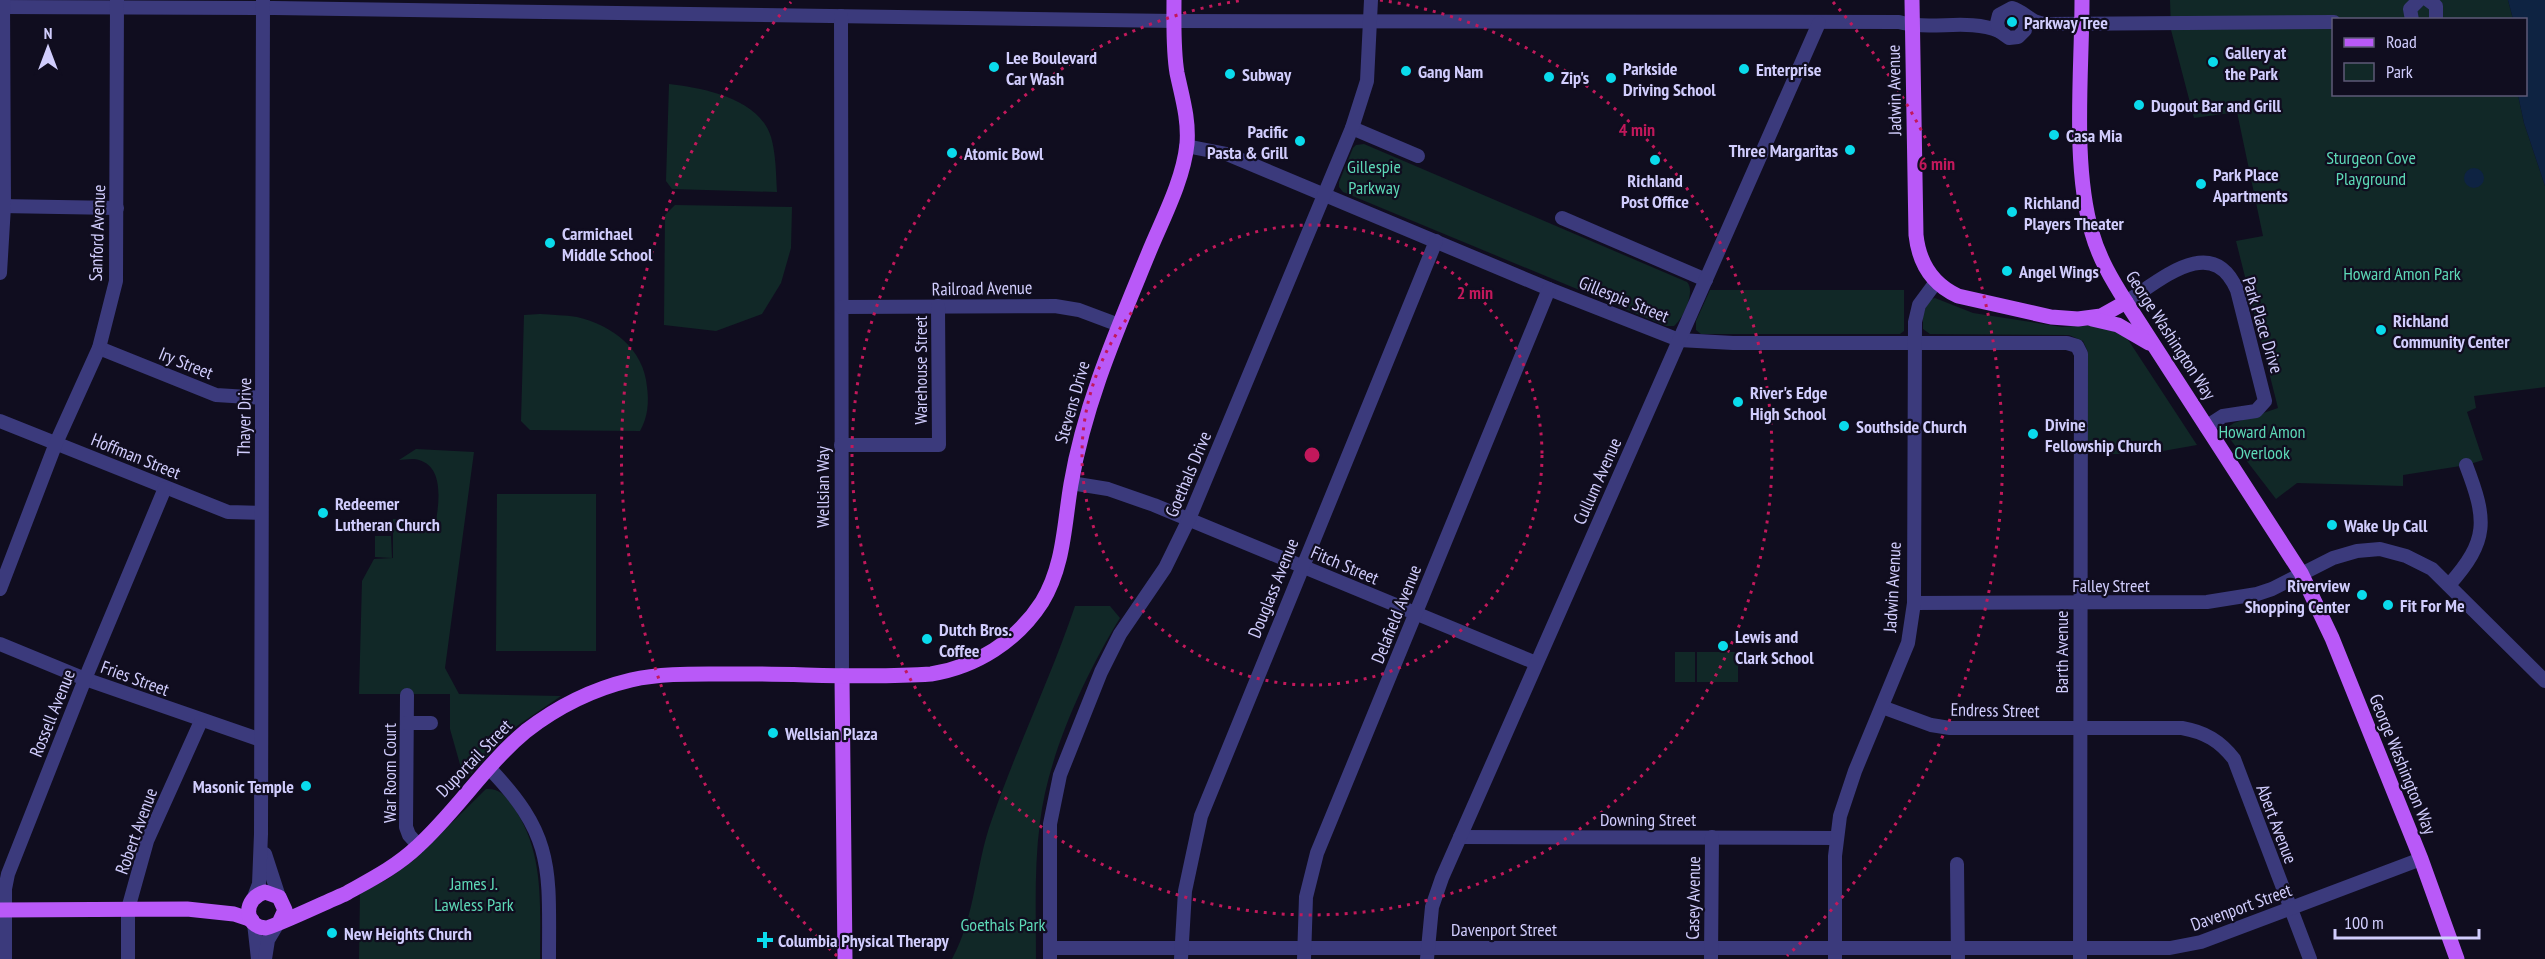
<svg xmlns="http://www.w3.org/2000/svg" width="2545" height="959" viewBox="0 0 2545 959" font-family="'PT Sans Narrow',sans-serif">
<rect width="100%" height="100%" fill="#100d1f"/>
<!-- green -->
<g fill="#112827">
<path d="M2170,0H2508L2513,19L2334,20V94L2518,95L2524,123L2545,186V387L2474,396L2476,408L2467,412L2483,460L2467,465L2403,475V486L2297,483L2276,499L2223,430L2234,423L2278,408L2236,241L2263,236L2237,112L2194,118L2171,30Z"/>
<path d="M669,84C703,88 759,98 771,137C776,154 776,175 777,192L672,189L666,181Z"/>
<path d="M1364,144L1687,282C1696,291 1683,319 1674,326H1666L1343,192L1339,187V182L1353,148L1356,145Z"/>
<path d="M675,205L792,207L791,248L781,283L762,314L716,331L664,325L665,215Z"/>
<path d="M1710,290H1904V331L1900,334H1701L1696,330V321Z"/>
<path d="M1935,298L1973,313L2062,327L2104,324L2123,332L2197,445L2146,454H2087L2088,352L2083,341L2069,335L1930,334L1923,329V315L1928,300Z"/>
<path d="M540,314C552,315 565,315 577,317C612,325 644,349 647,387C649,402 648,417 640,431L530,430L521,421L524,315Z"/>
<path d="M416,449L474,452L445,668L459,694L561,696L514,728L466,779L463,775L450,729V694H359L362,581L374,559L393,558V519L436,521C439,502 444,467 419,460C413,458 404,460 399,460Z"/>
<path d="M497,494H596V651H496Z"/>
<path d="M375,536H391L392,558L375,557Z"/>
<path d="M1075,606H1110L1120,618C1085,675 1048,755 1040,822C1034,867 1036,913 1036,959H952C976,915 975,866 992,819C1017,747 1051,677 1075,606Z"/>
<rect x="1675" y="652" width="20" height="30"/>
<rect x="1697" y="652" width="41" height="30"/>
<path d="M486,789C499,788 505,795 512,805C545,851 540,905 540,959H359L360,893L388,879L414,860Z"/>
</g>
<!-- water -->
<g fill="#0e2342">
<path d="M2508,0H2545V186L2524,123L2518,95L2526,94V20L2513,19Z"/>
<circle cx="2474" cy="178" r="10"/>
</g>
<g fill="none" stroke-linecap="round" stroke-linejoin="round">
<!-- minor -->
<g stroke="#3b3a7c" stroke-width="14">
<path d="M2428,0L2436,6V20"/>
<path d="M0,7L274,8L1174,21L1899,22C1931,31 1968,18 1999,31"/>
<path d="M841,16L842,676"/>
<path d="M2025,16V30L2018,37L2009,38L1999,31L1997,23L1999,15L2012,8C2026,12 2029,23 2047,24L2334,22"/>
<path d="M2412,20L2410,9L2419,0"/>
<path d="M1352,128L1418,156"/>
<path d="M1186,146L1227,154L1549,289L1679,340L1733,343H2067L2077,346L2081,354L2080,959"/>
<path d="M0,206L117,208"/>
<path d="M1562,218L1706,280"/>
<path d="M0,273L4,206L3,0"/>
<path d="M2126,302C2160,281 2212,232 2237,290L2265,401L2256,411L2223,416L2206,427"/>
<path d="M842,307L1055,306L1079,310L1119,325"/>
<path d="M99,348L216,395L262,398"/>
<path d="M0,421L228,512L261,513"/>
<path d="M841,445H939L938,306"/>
<path d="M1071,483L1108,489L1154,505L1536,663"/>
<path d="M2449,585C2489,540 2487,520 2466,465"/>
<path d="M0,589L56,443L99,348L116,281L117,0"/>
<path d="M1914,603L2207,602L2257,594L2272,589L2333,558L2357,551L2380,549L2406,556L2432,569L2545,681"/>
<path d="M0,644L85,679L261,740"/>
<path d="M407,695L406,827L409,835L419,846"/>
<path d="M1882,707L1931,725L1950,728H2182C2205,732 2220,741 2234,759L2310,959"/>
<path d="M407,723H431"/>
<path d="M489,768C555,836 549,870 549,959"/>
<path d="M1460,837L1836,838"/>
<path d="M265,854L279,897"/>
<path d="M1957,864L1958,959"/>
<path d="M254,897L259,884L261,834L263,0"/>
<path d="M254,923L258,959"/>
<path d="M1050,948H2170L2201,942L2421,859"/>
<path d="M5,959V889L8,874L85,679L165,488"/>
<path d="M128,959V909L147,841L201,721"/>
<path d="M265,959L268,940L277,925"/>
<path d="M1050,959V824L1060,775L1101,672L1120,634L1165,568L1189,519L1352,128L1367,81L1371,0"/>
<path d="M1181,959L1185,891L1201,816L1436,241"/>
<path d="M1304,959L1306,897L1317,853L1549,289"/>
<path d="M1427,959L1432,907L1442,878L1819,23"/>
<path d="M1711,959L1712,837"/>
<path d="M1835,959V856L1840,816L1855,771L1908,643L1914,603L1915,322L1919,305L1936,282"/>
</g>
<!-- major -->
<g stroke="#b959f8" stroke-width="15">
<path d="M1912,0L1916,235C1919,263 1932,284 1958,296L2051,317L2078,319L2101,316L2126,302"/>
<path d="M2082,0C2082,71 2072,165 2092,233C2099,258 2112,280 2126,302L2301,573L2332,638L2421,859L2457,959"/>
<path d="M2092,319L2118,325L2149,343"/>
<path d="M842,676L845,959"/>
<path d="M0,910L187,909L234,914L252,920"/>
<path d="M279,923L285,910L279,897L265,892C243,898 243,927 266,928C271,928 335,898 345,894C370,880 396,867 417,847C456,812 485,765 526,731C557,707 593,689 631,680C662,673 694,674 726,674C794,673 863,679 931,674C976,667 1017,641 1042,602C1064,566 1064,525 1071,484C1085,402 1118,328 1149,252C1163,218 1183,181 1187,144C1189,119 1182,97 1177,73C1173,49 1174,24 1174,0"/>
</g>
</g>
<!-- distance rings -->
<g fill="none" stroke="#c2185b" stroke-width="3" stroke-dasharray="3 6">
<circle cx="1312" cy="455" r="230"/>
<path d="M1380 0A460 460 0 1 1 1244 0"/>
<path d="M837 956A690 690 0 0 1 791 2M1833 2A690 690 0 0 1 1787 956"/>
</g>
<!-- markers -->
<g fill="#0adbec" stroke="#100d1f" stroke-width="2">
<circle cx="2012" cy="22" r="6"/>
<circle cx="2213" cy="62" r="6"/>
<circle cx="994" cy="67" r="6"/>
<circle cx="1744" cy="69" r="6"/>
<circle cx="1406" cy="71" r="6"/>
<circle cx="1230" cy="74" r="6"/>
<circle cx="1549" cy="77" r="6"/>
<circle cx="1611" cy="78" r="6"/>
<circle cx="2139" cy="105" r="6"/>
<circle cx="2054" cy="135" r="6"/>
<circle cx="1300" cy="141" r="6"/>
<circle cx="1850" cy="150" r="6"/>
<circle cx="952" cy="153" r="6"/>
<circle cx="1655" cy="160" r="6"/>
<circle cx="2201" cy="184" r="6"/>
<circle cx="2012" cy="212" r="6"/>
<circle cx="550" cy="243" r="6"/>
<circle cx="2007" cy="271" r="6"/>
<circle cx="2381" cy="330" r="6"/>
<circle cx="1738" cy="402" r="6"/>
<circle cx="1844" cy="426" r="6"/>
<circle cx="2033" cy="434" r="6"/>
<circle cx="323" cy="513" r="6"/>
<circle cx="2332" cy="525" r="6"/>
<circle cx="2362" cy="595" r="6"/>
<circle cx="2388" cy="605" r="6"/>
<circle cx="927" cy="639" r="6"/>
<circle cx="1723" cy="646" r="6"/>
<circle cx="773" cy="733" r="6"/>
<circle cx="306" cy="786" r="6"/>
<circle cx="332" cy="933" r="6"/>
<path d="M762 931h6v6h6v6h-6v6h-6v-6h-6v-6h6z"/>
</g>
<g text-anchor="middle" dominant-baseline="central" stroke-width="4.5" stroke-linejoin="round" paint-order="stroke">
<!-- poi labels -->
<g font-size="18" font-weight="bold" fill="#d1cdfd" stroke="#100d1f" text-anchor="start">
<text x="2024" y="22">Parkway Tree</text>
<text x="2225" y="52">Gallery at<tspan x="2225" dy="21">the Park</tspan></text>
<text x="1006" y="57">Lee Boulevard<tspan x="1006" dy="21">Car Wash</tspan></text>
<text x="1623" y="68">Parkside<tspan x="1623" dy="21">Driving School</tspan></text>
<text x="1756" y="69">Enterprise</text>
<text x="1418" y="71">Gang Nam</text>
<text x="1242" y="74">Subway</text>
<text x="1561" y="77">Zip's</text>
<text x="2151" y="105">Dugout Bar and Grill</text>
<text x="1288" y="131" text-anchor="end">Pacific<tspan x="1288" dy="21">Pasta &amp; Grill</tspan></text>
<text x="2066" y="135">Casa Mia</text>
<text x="1838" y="150" text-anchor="end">Three Margaritas</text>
<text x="964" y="153">Atomic Bowl</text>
<text x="2213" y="174">Park Place<tspan x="2213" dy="21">Apartments</tspan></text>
<text x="1655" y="180" text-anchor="middle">Richland<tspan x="1655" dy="21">Post Office</tspan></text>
<text x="2024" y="202">Richland<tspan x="2024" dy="21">Players Theater</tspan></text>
<text x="562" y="233">Carmichael<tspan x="562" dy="21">Middle School</tspan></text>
<text x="2019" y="271">Angel Wings</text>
<text x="2393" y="320">Richland<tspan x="2393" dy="21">Community Center</tspan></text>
<text x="1750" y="392">River's Edge<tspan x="1750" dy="21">High School</tspan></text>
<text x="2045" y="424">Divine<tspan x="2045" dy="21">Fellowship Church</tspan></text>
<text x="1856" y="426">Southside Church</text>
<text x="335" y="503">Redeemer<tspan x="335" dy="21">Lutheran Church</tspan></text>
<text x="2344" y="525">Wake Up Call</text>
<text x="2350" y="585" text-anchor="end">Riverview<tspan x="2350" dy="21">Shopping Center</tspan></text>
<text x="2400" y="605">Fit For Me</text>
<text x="939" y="629">Dutch Bros.<tspan x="939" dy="21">Coffee</tspan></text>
<text x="1735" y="636">Lewis and<tspan x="1735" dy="21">Clark School</tspan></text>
<text x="785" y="733">Wellsian Plaza</text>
<text x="294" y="786" text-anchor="end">Masonic Temple</text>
<text x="344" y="933">New Heights Church</text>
<text x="778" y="940">Columbia Physical Therapy</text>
</g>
<!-- street labels -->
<g font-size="18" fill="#d1cdfd" stroke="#100d1f">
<text transform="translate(1894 90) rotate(-91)">Jadwin Avenue</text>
<text transform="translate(97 233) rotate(-88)">Sanford Avenue</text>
<text transform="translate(982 288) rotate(-1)">Railroad Avenue</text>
<text transform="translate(1624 299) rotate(22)">Gillespie Street</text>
<text transform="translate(2263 325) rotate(73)">Park Place Drive</text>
<text transform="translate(2171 335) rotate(57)">George Washington Way</text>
<text transform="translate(186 363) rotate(22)">Iry Street</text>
<text transform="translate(920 370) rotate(-90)">Warehouse Street</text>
<text transform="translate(1072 402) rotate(-74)">Stevens Drive</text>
<text transform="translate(244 417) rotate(-89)">Thayer Drive</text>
<text transform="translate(136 456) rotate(22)">Hoffman Street</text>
<text transform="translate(1188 474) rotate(-67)">Goethals Drive</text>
<text transform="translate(1597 481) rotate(-66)">Cullum Avenue</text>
<text transform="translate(822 487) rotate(-90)">Wellsian Way</text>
<text transform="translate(1345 565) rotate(23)">Fitch Street</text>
<text x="2111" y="585">Falley Street</text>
<text transform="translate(1892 587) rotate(-87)">Jadwin Avenue</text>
<text transform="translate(1273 588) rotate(-68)">Douglass Avenue</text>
<text transform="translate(1396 614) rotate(-68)">Delafield Avenue</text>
<text transform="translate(2061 652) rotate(-90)">Barth Avenue</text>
<text transform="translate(135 678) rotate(20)">Fries Street</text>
<text transform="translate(1995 710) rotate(1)">Endress Street</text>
<text transform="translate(52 713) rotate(-68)">Rossell Avenue</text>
<text transform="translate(474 758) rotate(-46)">Duportail Street</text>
<text transform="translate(2403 764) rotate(68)">George Washington Way</text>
<text transform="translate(389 773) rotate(-90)">War Room Court</text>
<text x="1648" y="819">Downing Street</text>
<text transform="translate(2277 824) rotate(69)">Abert Avenue</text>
<text transform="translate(136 831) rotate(-70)">Robert Avenue</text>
<text transform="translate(1693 898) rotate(-89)">Casey Avenue</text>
<text transform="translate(2241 907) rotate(-20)">Davenport Street</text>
<text x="1504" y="929">Davenport Street</text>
</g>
<!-- park labels -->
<g font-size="18" fill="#5dd9b7" stroke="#100d1f">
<text x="2371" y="157">Sturgeon Cove<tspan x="2371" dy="21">Playground</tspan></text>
<text x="1374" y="166">Gillespie<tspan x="1374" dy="21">Parkway</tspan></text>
<text x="2402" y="273">Howard Amon Park</text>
<text x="2262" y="431">Howard Amon<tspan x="2262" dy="21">Overlook</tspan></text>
<text x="474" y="883">James J.<tspan x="474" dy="21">Lawless Park</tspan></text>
<text x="1003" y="924">Goethals Park</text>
</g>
</g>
<circle cx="1312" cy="455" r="9" fill="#c2185b" stroke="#100d1f" stroke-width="3"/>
<g font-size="18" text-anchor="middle" font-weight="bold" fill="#c2185b" stroke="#100d1f" stroke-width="4.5" stroke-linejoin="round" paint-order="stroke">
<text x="1637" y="136">4 min</text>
<text x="1937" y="170">6 min</text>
<text x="1475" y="299">2 min</text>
</g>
<!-- legend -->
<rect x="2332" y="18" width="195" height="78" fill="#100d1f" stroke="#5d5a78" stroke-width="1.5"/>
<rect x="2344" y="38" width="30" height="9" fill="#b959f8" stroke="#5d5a78" stroke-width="1.5"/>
<text x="2386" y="48" font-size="18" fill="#d1cdfd">Road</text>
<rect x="2344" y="63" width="30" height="18" fill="#112827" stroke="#5d5a78" stroke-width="1.5"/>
<text x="2386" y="78" font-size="18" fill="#d1cdfd">Park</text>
<!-- north arrow -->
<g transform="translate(48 48)" stroke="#100d1f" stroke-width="4.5" paint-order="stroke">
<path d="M0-4.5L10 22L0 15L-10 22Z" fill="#d1cdfd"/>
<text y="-9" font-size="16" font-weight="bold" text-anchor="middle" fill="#d1cdfd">N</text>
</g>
<!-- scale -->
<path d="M2335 929v9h144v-9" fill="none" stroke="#d1cdfd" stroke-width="3"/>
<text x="2344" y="929" font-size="18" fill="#d1cdfd" stroke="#100d1f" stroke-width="4.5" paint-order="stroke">100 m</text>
</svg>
